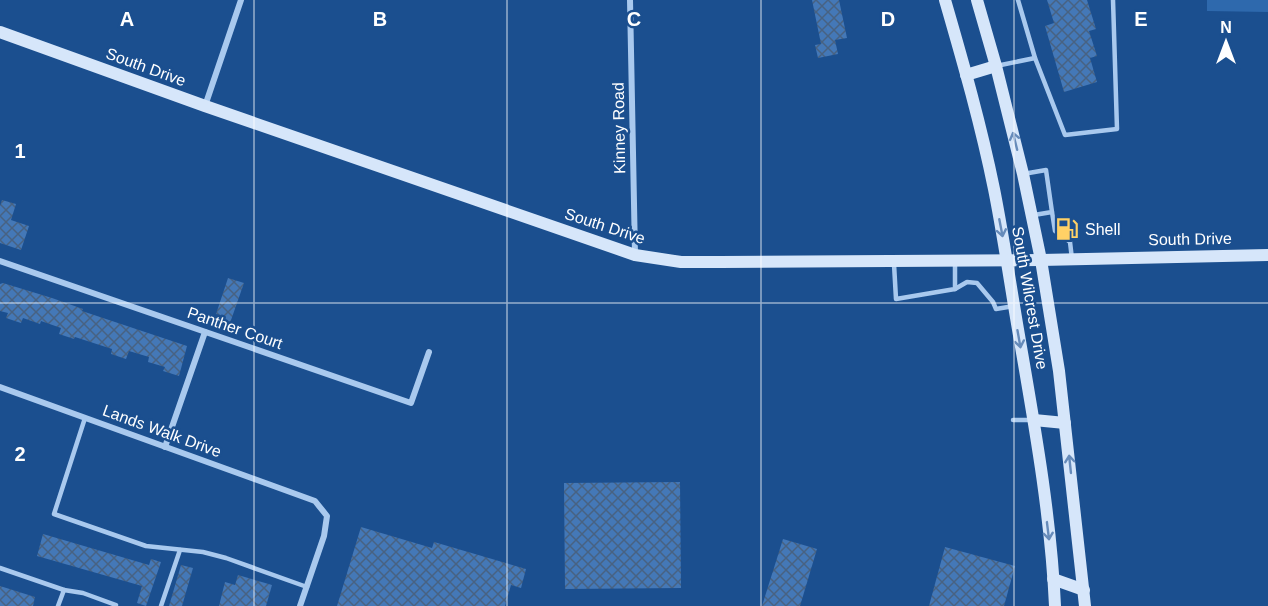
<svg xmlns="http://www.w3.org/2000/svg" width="1268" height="606" viewBox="0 0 1268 606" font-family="Helvetica,sans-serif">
<defs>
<pattern id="building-cross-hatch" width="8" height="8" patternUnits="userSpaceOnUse" patternTransform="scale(1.5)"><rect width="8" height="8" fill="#4478b7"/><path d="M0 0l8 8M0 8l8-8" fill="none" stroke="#486282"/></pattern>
</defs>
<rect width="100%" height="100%" fill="#1b4f8f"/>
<!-- park -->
<path fill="#2e69ad" d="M1207,0H1268V12L1207,11Z"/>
<!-- building -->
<g fill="url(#building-cross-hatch)">
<path d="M812,0H839L847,38L835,40L838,54L818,58L815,45L821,44Z"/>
<path d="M1047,0H1087L1096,29L1089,31L1097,56L1090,58L1097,82L1064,92L1045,26L1054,23Z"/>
<path d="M2,200L16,204L11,220L29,226L21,250L0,243V206Z"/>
<path d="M228,278L244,283L230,323L218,319L220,315L216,314Z"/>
<path d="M3,283L52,298L83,309L82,311L187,346L179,376L163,371L165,367L148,362L149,357L129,351L126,359L111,354L112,349L75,337L74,339L59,334L61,328L41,321L40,324L23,318L21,323L6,318L8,313L0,311V284Z"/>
<path d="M680,482L681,588L565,589L564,483Z"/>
<path d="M361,527L432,548L434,542L526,569L521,588L511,585L505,606H337Z"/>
<path d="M43,534L149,565L151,559L161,562L146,606L137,603L142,586L37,556Z"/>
<path d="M783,539L817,549L800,606H762Z"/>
<path d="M945,547L1015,566L1004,606H929Z"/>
<path d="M181,565L193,568L182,606H169Z"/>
<path d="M238,575L272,585L266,606H219L225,582L235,585Z"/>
<path d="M0,586L35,597L33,606H0Z"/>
</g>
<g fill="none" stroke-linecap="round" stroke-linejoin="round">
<!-- lane -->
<g stroke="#a9c9ee" stroke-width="4.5">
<path d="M1018,0L1035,58L1065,135L1117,129L1113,0"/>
<path d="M996,66L1035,58"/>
<path d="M1023,174L1046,170L1052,212L1034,215"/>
<path d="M1052,212L1055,231L1070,242L1072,259"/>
<path d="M894,264L896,299L955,289V263"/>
<path d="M955,289L967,282L977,283L993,302L996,309L1014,306"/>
<path d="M85,418L54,514L146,546L203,552L226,558L307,587"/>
<path d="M1013,420H1031"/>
<path d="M0,568L64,590L58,606"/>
<path d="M64,590L83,593L116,605"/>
<path d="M161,606L180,550"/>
</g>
<!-- street -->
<g stroke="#a9c9ee" stroke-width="6">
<path d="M630,0L635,254"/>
<path d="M205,106L241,0"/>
<path d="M0,261L411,403L429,352"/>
<path d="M0,387L315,501L327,516L324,536L300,606"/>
<path d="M165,447L205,332"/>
</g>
<!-- secondary -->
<g stroke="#d6e6fa" stroke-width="12">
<path d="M945,0C963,62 981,125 994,189C1004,239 1011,290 1020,341C1035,428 1051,517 1055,606"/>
<path d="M977,0L996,66L1023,174L1041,260L1059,371L1085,606"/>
<path d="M0,32L205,106L635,255L681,262H720L1041,260L1268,255"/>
<path d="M966,75L996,66"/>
<path d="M1034,420L1065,423"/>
<path d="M1053,579L1084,590"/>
</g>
</g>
<!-- one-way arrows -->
<defs><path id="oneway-shaft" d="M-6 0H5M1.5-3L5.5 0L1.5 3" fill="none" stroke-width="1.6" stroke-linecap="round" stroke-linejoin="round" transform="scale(1.5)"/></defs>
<g stroke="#668bba">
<use href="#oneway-shaft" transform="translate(1015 141) rotate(-104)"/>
<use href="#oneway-shaft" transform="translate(1001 228) rotate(79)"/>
<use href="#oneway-shaft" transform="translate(1019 339) rotate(80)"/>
<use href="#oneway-shaft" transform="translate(1070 464) rotate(-96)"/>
<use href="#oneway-shaft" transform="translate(1048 531) rotate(83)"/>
</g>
<!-- grid -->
<path fill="none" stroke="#fff" stroke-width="1.5" stroke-opacity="0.55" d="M254,0V606M507,0V606M761,0V606M1014,0V606M0,303H1268"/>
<!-- icons -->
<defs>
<g id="fuel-bare" transform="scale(1.8)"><path d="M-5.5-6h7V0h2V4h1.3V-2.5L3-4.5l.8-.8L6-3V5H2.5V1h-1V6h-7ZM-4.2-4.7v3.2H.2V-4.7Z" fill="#ffd166" stroke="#1b4f8f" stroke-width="2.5" paint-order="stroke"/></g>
</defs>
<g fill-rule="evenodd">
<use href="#fuel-bare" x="1067" y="229"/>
</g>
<g text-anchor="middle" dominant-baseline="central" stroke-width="5" stroke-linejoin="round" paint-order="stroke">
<!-- street labels -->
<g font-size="16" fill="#fff" stroke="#1b4f8f">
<text transform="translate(146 67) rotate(20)">South Drive</text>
<text transform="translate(619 128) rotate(-91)">Kinney Road</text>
<text transform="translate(605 226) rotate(18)">South Drive</text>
<text transform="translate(1190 239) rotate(-1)">South Drive</text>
<text transform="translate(1030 298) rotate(80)">South Wilcrest Drive</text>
<text transform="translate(235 328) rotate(19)">Panther Court</text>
<text transform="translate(162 431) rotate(20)">Lands Walk Drive</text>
</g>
<!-- poi labels -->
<g font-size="16" fill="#fff" stroke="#1b4f8f" text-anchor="start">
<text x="1085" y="229">Shell</text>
</g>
</g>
<g font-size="20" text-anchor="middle" font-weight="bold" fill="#fff" stroke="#1b4f8f" stroke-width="5" stroke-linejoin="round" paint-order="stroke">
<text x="127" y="26">A</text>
<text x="380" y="26">B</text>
<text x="634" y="26">C</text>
<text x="888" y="26">D</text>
<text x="1141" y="26">E</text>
<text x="20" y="158">1</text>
<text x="20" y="461">2</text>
</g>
<!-- north arrow -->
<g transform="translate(1226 42)" stroke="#1b4f8f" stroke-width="4.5" paint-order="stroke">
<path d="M0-4.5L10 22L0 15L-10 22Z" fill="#ffffff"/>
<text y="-9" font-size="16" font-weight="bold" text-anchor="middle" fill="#ffffff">N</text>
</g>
</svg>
